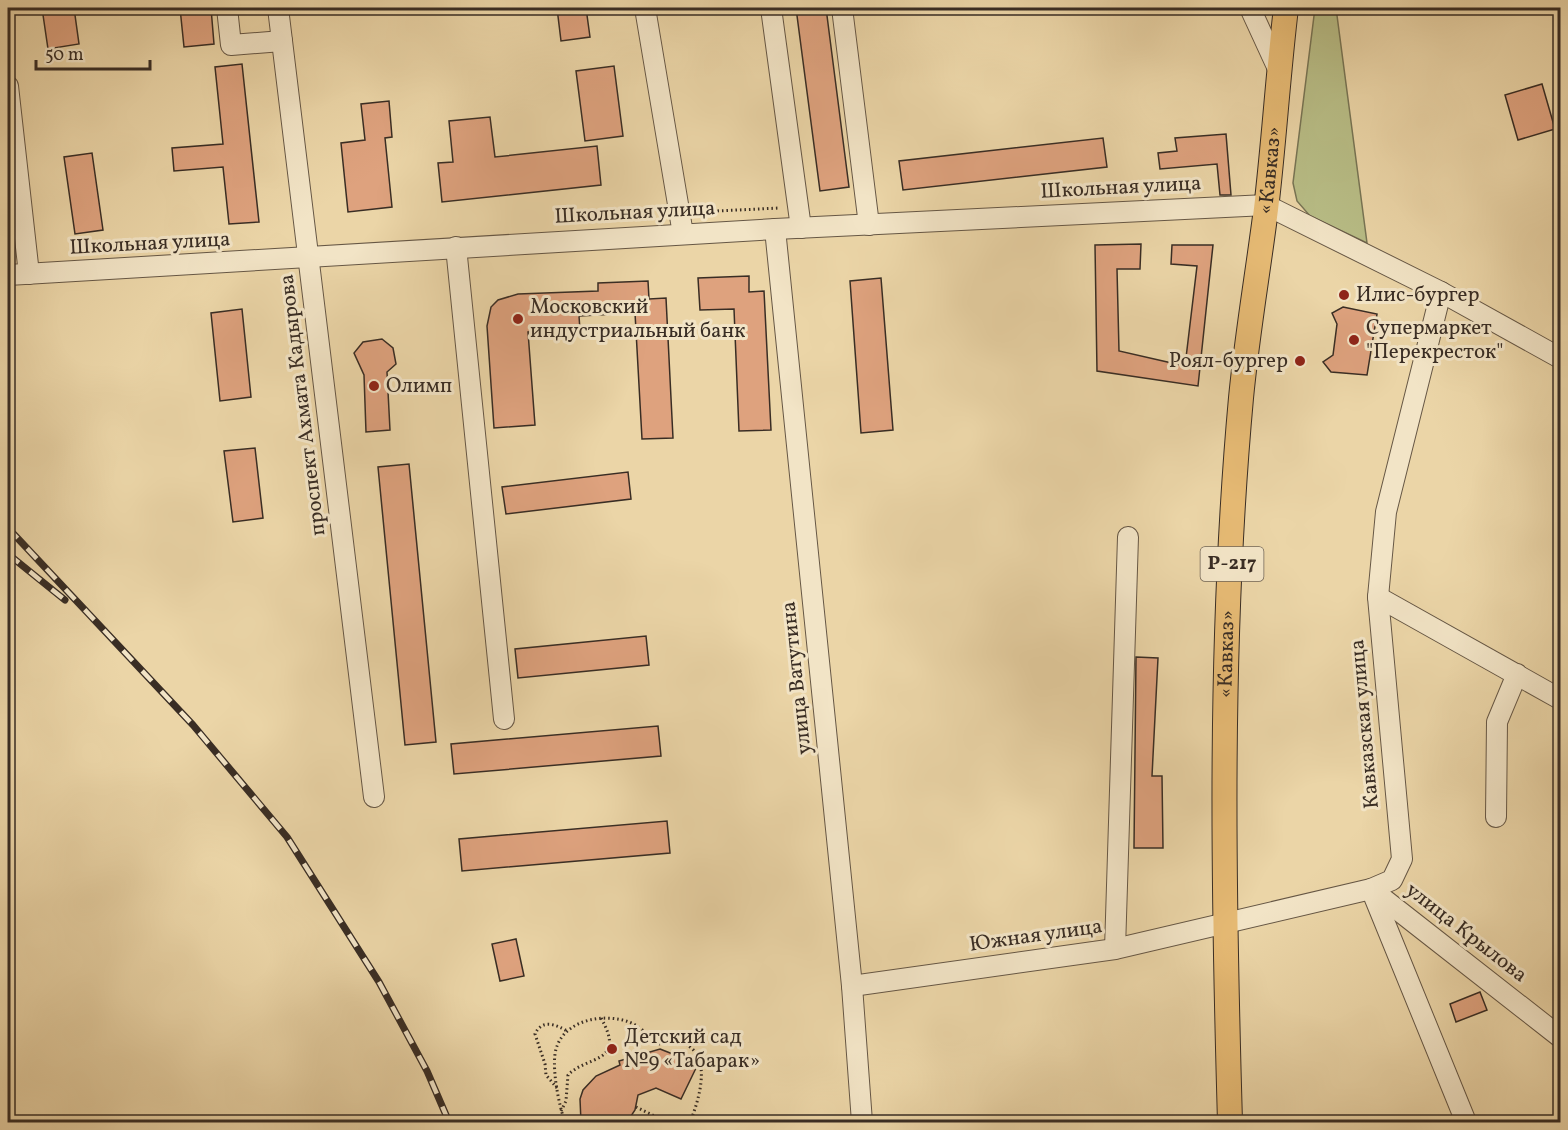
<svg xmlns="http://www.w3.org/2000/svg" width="1568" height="1130" viewBox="0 0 1568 1130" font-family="Vollkorn,serif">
<rect width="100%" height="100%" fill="#ebd5a7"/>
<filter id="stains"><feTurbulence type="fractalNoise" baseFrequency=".00333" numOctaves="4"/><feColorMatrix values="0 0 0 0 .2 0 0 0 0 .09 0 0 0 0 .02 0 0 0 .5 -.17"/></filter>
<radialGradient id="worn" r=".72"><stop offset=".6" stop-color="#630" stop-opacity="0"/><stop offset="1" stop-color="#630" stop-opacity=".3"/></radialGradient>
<!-- green -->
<path fill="#b8bd86" stroke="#787555" stroke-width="1.5" d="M1315,8H1336L1367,243L1310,216L1297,201L1293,183Z"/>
<!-- building -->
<g fill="#dea27e" stroke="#392d24" stroke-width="1.5">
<path d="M42,8H74L79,44L48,49Z"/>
<path d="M180,8H211L214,44L184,47Z"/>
<path d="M557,8H586L590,37L561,41Z"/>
<path d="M796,8H826L849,187L820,191Z"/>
<path d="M242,64L259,222L229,224L223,167L174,171L172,148L223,144L215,67Z"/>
<path d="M614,66L623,136L585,141L576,71Z"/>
<path d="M1542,84L1555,129L1518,140L1505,95Z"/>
<path d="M389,101L392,137L385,138L392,207L348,212L341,143L365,140L361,104Z"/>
<path d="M490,117L495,157L597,146L601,185L442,202L438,163L453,162L449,121Z"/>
<path d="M1226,134L1231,195H1220L1217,164L1160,169L1158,153L1177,151L1175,138Z"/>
<path d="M1103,138L1107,167L903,190L899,161Z"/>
<path d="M92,153L103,230L75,234L64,157Z"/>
<path d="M1141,244L1140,269H1117L1119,351L1185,366L1197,266L1171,264L1172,245H1213L1198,386L1097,371L1095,245Z"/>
<path d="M749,276V292L764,291L771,430L739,431L734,309L700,310L698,278Z"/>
<path d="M881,278L893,430L861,433L850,281Z"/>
<path d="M648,281L649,299L666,298L673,438L642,439L635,313L579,316L580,330L528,332L535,425L494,428L487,326L491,307L498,300L518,294L598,291V283Z"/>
<path d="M1343,307L1377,314L1367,375L1331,372L1323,362L1333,355L1337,324L1332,313Z"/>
<path d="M242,309L251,397L220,401L211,313Z"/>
<path d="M382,339L393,348L396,364L387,372L390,430L366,432L364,375L354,353L363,342Z"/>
<path d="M255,448L263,518L233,522L224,451Z"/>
<path d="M409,464L436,742L405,745L378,467Z"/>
<path d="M628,472L631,499L506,514L502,487Z"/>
<path d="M646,636L649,665L518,678L515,649Z"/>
<path d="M1136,657L1158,658L1152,776H1162L1163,848H1134Z"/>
<path d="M658,726L661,756L454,774L451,744Z"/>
<path d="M667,821L670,853L462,871L459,839Z"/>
<path d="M516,939L524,976L500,981L492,944Z"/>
<path d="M1480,992L1487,1010L1456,1022L1450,1004Z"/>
<path d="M660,1049L698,1064L681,1099L656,1088L638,1095L635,1110L627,1122H581L580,1099L583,1090L596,1076L620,1065L619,1061Z"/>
</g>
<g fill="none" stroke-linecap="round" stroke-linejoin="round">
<!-- minor casing -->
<g stroke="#665745" stroke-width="22">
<g id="minor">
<path d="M227,8L231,45L282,41"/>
<path d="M278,8L374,797"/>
<path d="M645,8L683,234"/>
<path d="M771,8L801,228"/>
<path d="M842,8L869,225"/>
<path d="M1250,8L1279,71"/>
<path d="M8,86L29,274"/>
<path d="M775,229L852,986L862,1122"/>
<path d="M456,247L504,719"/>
<path d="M8,275L775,229L1266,205L1441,292L1560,358"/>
<path d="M1441,292L1386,512L1378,597L1402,859L1392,880L1371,889L1466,1122"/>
<path d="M1378,597L1560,699"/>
<path d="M1496,817L1497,722L1517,674"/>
<path d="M1115,949L1128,537"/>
<path d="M852,986L1115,949L1371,889L1560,1037"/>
</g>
</g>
<!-- major casing -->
<g stroke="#392d24" stroke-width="26">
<g id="major">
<path id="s1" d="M1230,1122C1223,881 1219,639 1241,398C1247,335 1258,272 1266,209C1274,142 1278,74 1286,8"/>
</g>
</g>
<!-- path -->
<g stroke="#392d24" stroke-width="3" stroke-dasharray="1.5 3" stroke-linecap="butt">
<path d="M695,212L780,208"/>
<path d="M557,1088L546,1075L545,1064L535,1034C542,1019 555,1024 567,1031"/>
<path d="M636,1107L667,1122"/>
<path d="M561,1111L566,1101L568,1075C587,1055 627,1064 601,1018"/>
<path d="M631,1118L639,1122"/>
<path d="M565,1122C559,1106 550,1063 557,1046C567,1019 605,1013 629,1022C640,1026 649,1036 658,1044C668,1043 682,1040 690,1047C711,1062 698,1103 690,1122"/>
</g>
<!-- minor -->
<use href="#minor" stroke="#f2e4c6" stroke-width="20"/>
<!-- major -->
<use href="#major" stroke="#e6ba74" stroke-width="24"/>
<!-- rail casing -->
<g stroke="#392d24" stroke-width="7">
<g id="rail">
<path d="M8,528L193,725L287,837L379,982L427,1071L449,1122"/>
<path d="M8,554L65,600"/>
</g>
</g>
<!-- rail -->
<use href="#rail" stroke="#f2e4c6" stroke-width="4.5" stroke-dasharray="14" stroke-linecap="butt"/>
</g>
<!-- markers -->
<g fill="#8f2418" stroke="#f2e4c6" stroke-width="2">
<circle cx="1344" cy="295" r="6"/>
<circle cx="518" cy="319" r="6"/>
<circle cx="1354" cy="340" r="6"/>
<circle cx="1300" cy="361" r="6"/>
<circle cx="374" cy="386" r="6"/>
<circle cx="612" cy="1049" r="6"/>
</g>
<g text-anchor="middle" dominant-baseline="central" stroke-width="6" stroke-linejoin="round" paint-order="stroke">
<!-- shield labels -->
<rect fill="#f2e4c6" stroke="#706455" stroke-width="1.5" x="1200.5" y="547" width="63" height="34" rx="4.5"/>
<g font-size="20" font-weight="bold" fill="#392d24">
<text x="1232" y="564">Р-217</text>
</g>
<!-- street labels -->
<g font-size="21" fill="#392d24" stroke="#f2e4c6">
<text stroke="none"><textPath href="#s1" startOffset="954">«Кавказ»</textPath></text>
<text transform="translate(1121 188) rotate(-3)">Школьная улица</text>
<text transform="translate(635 213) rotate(-3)">Школьная улица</text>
<text transform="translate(150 244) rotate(-3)">Школьная улица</text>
<text transform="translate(303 405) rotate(-97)">проспект Ахмата Кадырова</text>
<text stroke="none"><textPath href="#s1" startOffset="468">«Кавказ»</textPath></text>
<text transform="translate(797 678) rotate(-96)">улица Ватутина</text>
<text transform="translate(1365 724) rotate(-95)">Кавказская улица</text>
<text transform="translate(1466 933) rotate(38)">улица Крылова</text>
<text transform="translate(1036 936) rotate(-8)">Южная улица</text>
</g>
<!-- poi labels -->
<g font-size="21" fill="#392d24" stroke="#f2e4c6" text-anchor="start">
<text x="1356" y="295">Илис-бургер</text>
<text x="530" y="307">Московский<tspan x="530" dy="24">индустриальный банк</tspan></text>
<text x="1366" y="328">Супермаркет<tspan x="1366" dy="24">"Перекресток"</tspan></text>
<text x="1288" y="361" text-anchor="end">Роял-бургер</text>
<text x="386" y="386">Олимп</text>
<text x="624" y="1037">Детский сад<tspan x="624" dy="24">№9 «Табарак»</tspan></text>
</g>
</g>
<!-- margin -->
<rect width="1568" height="1130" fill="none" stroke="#ebd5a7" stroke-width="30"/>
<rect x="9" y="9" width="1550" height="1112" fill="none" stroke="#392d24" stroke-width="3"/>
<rect x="15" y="15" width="1538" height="1100" fill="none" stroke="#392d24" stroke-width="1.5"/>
<!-- scale -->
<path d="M36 60v9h114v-9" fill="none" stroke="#392d24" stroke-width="3"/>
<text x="45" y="60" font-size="18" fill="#392d24" stroke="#f2e4c6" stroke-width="4.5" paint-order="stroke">50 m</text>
<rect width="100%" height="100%" filter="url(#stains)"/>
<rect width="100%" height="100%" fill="url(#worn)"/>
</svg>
